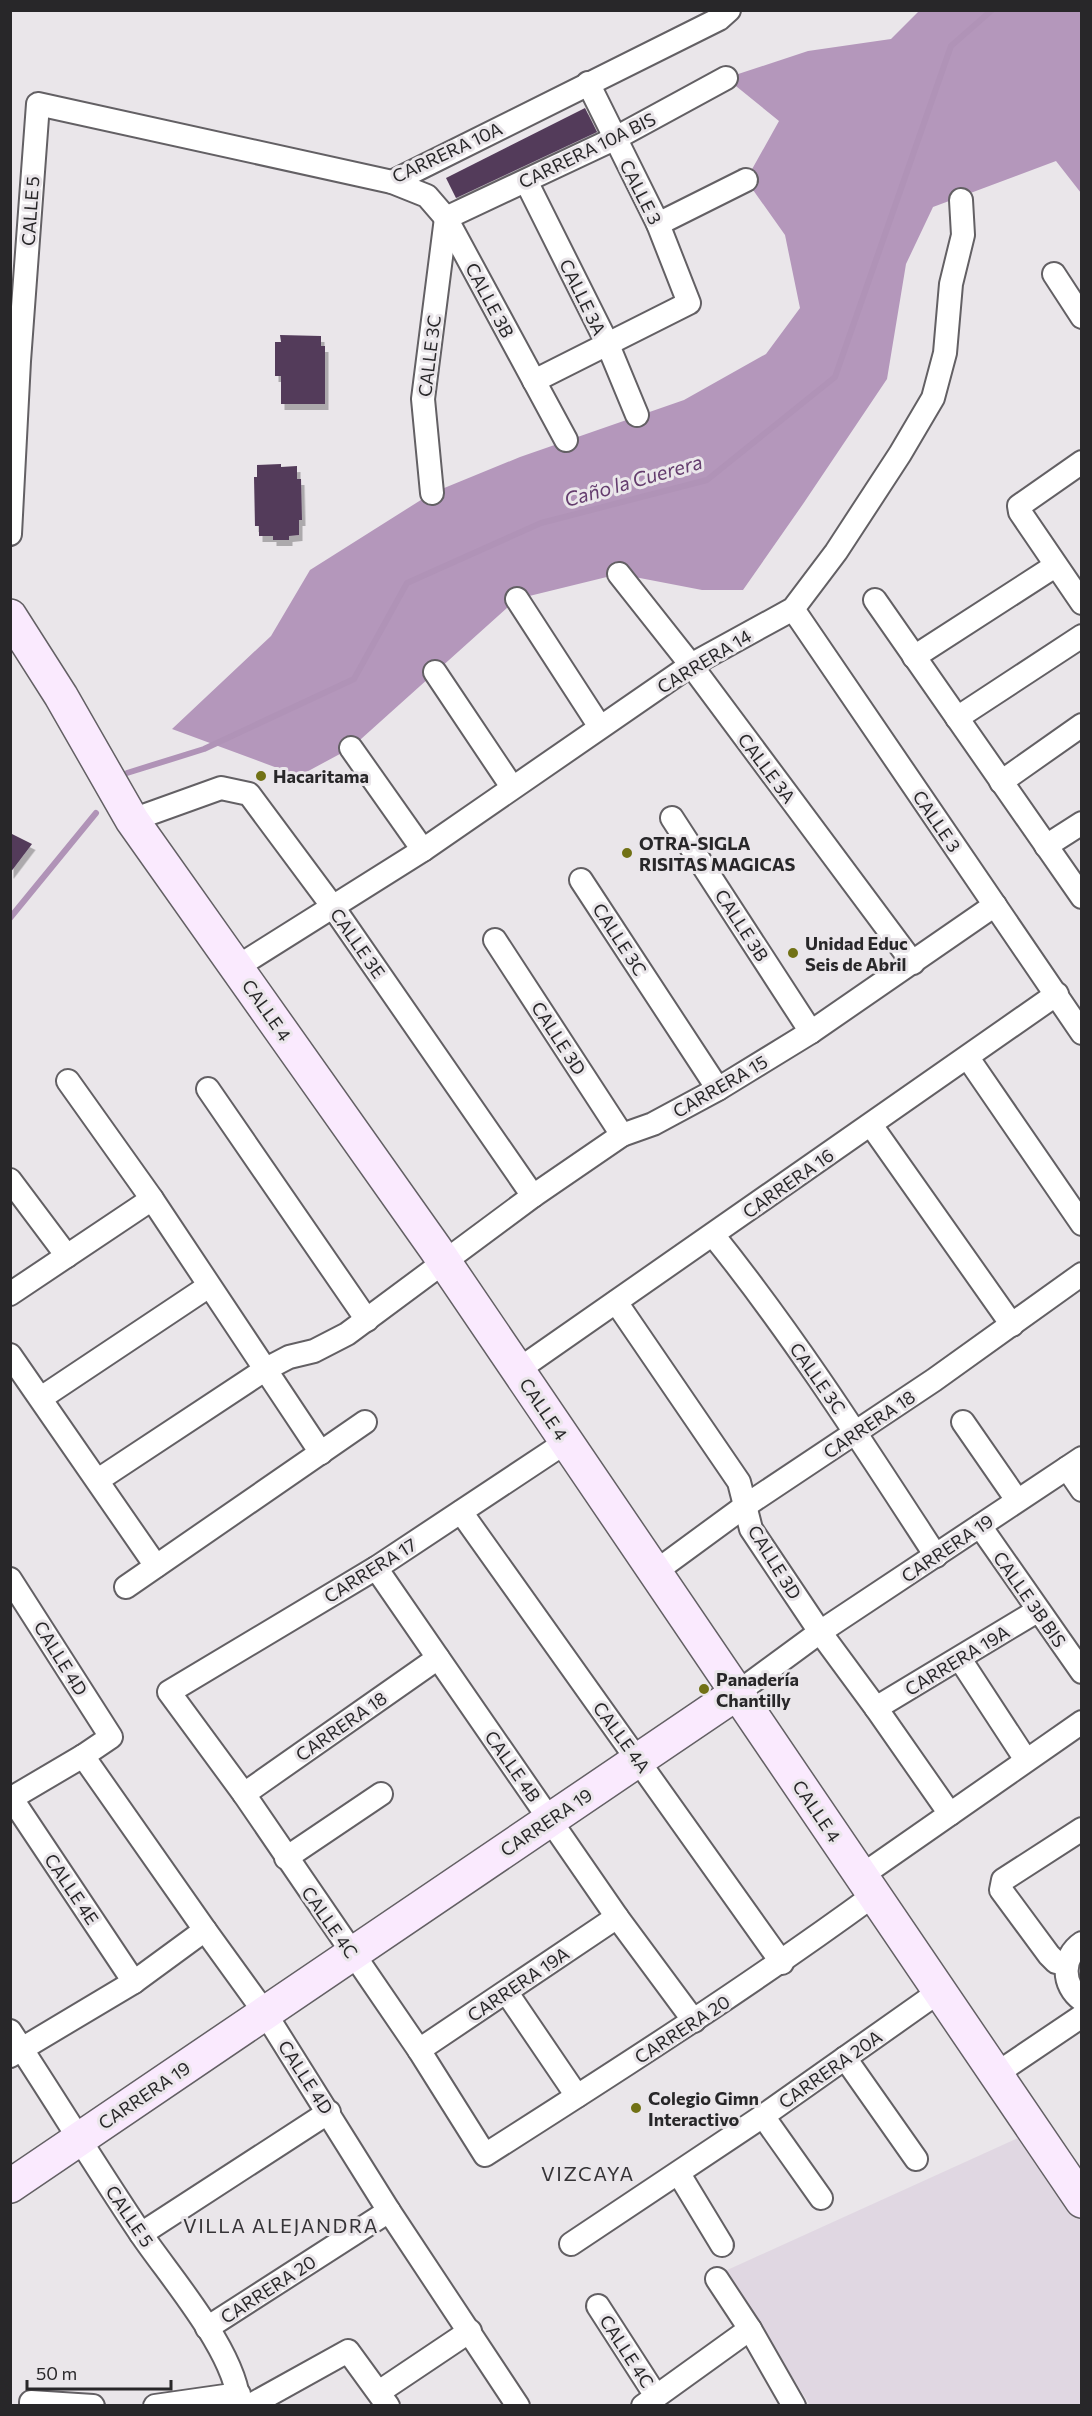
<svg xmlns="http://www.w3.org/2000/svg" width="1092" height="2416" viewBox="0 0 1092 2416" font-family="Commissioner,sans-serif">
<defs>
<filter id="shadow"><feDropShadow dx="3.5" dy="6" stdDeviation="0" flood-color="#0004"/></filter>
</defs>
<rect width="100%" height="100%" fill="#eae6ea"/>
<!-- built -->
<path fill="#e0d7e2" d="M1031,2132L1081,2208V2405H810L725,2271Z"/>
<!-- forest -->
<path fill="#b497bb" d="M919,11H1081V193L1056,161L933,207L906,264L887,379L803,504L743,590H702L619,574L517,599L351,748L299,776L172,729L271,636L310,570L432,493L520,457L684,400L766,354L800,308L785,235L746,180L779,121L726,78L808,51L891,39Z"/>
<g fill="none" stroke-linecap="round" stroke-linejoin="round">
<!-- stream -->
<g stroke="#b093b7" stroke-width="6">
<path d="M127,773L204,749L354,679L407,583L541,523L707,480L835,377L951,46L992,10"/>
<path d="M10,918L96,813"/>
</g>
</g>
<!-- building -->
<g fill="#533a5a" filter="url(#shadow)">
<path d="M585,108L597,132L456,198L446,178Z"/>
<path d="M280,335L321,336V346H325V404H281V376H275V342H281Z"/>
<path d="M281,464V467L297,466V479H301L302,520H299V535L289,536V540H273V536H259V526H255L254,477H257V465Z"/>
<path d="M10,833L32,844L10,873Z"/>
</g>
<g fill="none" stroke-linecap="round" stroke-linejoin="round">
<!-- street casing -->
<g stroke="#636064" stroke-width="26">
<g id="street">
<path d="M526,181L608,345L637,415"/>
<path d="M392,182L719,19L729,10"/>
<path d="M658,224L746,180"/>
<path d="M1054,274L1082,317"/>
<path d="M534,381L689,303L658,224L588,83"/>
<path d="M1082,462L1019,506L1020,512L1082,603"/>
<path d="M432,493L423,399L446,218L614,139L726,78"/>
<path d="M10,534L19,361L38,104L392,182L427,196L446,218L566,440"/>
<path d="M619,574L691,665L913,963"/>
<path d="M517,599L600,727"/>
<path d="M875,600L1082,897"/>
<path d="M793,609L1082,1033"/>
<path d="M914,657L1055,566"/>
<path d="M435,672L512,787"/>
<path d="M957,718L1082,636"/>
<path d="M351,748L423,850"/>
<path d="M1001,782L1082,725"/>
<path d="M672,818L811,1032"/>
<path d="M132,820L221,788L249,794L333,907L533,1196"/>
<path d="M1046,846L1082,823"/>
<path d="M581,880L718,1089"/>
<path d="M495,940L622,1135"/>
<path d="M237,967L423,850L691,665L793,609L836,552L900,454L933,398L945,353L951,284L963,235L961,200"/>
<path d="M968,1058L1082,1224"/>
<path d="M68,1081L152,1199L321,1453"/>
<path d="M208,1089L367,1320"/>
<path d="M871,1125L1012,1325"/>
<path d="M10,1180L67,1256"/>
<path d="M713,1235C795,1337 865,1447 936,1556"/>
<path d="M10,1294L152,1199"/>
<path d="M616,1302L739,1482L751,1529L820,1632L876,1708L950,1814"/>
<path d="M10,1355L156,1566"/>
<path d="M518,1370L1057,994"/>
<path d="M41,1398L209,1286"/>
<path d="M963,1422L1017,1500"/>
<path d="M566,1442L376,1568L169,1692L244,1794L419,2050L485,2155C617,2071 748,1987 874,1895"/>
<path d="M1067,1468L1082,1490"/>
<path d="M98,1480L266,1369L289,1357L314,1351L347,1334L533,1196L622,1135L653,1124L718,1089L811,1032L995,905"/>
<path d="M461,1512L782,1963"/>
<path d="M980,1526L1082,1672"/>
<path d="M376,1568L617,1917L694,2021"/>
<path d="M655,1572L745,1506L934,1380L1082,1274"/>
<path d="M10,1579L111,1737L83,1756L10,1799"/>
<path d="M126,1587L365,1422"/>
<path d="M960,1659L1026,1760"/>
<path d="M737,1693L820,1632L1082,1458"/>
<path d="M876,1708L1037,1611"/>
<path d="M83,1756L205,1930L265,2013L389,2211L518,2406"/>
<path d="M244,1794L438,1658"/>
<path d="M10,1796L134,1982"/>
<path d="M286,1858L381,1794"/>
<path d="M861,1876L1082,1722"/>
<path d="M1082,1943C1061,1957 1062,1986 1082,2000"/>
<path d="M1067,1964L1056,1962L1049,1955L1001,1890L1003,1880L1082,1829"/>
<path d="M507,1993L577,2096"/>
<path d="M10,2031C54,2098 96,2167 141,2234C170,2277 238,2354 239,2406"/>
<path d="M419,2050L617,1917"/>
<path d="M10,2056L134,1982L205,1930"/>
<path d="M845,2058L916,2159"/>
<path d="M996,2074L1082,2016"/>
<path d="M763,2116L821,2198"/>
<path d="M679,2174L722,2245"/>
<path d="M141,2234L329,2112"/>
<path d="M571,2244L763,2116L940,1991"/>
<path d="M717,2279L750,2329L794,2406"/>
<path d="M598,2306L656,2396"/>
<path d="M207,2328L389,2211"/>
<path d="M379,2392L470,2331"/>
<path d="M31,2406V2402L93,2406"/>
<path d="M155,2406L239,2394"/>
<path d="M249,2406L348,2351L388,2406"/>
<path d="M643,2406L750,2329"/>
</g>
</g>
<!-- secondary casing -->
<g stroke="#636064" stroke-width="36">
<g id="secondary">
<path d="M10,616L61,696L132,820L435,1248L1082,2201"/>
<path d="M10,2186L737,1693"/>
</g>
</g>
<!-- street -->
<use href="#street" stroke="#fff" stroke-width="22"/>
<!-- secondary -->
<use href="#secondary" stroke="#faeafe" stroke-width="33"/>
</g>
<!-- markers -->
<g fill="#717115" stroke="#eae6ea" stroke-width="2">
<circle cx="261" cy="776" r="6"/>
<circle cx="627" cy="853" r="6"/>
<circle cx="793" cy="953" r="6"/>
<circle cx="704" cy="1689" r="6"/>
<circle cx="636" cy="2108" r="6"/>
</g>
<g text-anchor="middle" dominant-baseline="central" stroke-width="6" stroke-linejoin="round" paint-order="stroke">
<!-- street labels -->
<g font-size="18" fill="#282729" stroke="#eae6ea">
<text transform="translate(587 150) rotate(-26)">CARRERA 10A BIS</text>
<text transform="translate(447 152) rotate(-25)">CARRERA 10A</text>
<text transform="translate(641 192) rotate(63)">CALLE 3</text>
<text transform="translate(30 211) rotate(-86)">CALLE 5</text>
<text transform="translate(583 297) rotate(64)">CALLE 3A</text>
<text transform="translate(490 300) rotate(62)">CALLE 3B</text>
<text transform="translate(429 356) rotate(-83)">CALLE 3C</text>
<text transform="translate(704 661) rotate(-31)">CARRERA 14</text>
<text transform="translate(767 768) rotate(53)">CALLE 3A</text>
<text transform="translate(937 821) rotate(56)">CALLE 3</text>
<text transform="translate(742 925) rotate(57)">CALLE 3B</text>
<text transform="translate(620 939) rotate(57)">CALLE 3C</text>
<text transform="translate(358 943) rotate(55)">CALLE 3E</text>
<text transform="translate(267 1010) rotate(55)">CALLE 4</text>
<text transform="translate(559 1038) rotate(57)">CALLE 3D</text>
<text transform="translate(720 1086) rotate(-30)">CARRERA 15</text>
<text transform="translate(788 1183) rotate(-35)">CARRERA 16</text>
<text transform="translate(818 1378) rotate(55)">CALLE 3C</text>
<text transform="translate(544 1409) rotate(56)">CALLE 4</text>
<text transform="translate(869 1424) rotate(-34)">CARRERA 18</text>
<text transform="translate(947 1548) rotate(-34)">CARRERA 19</text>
<text transform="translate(775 1562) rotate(58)">CALLE 3D</text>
<text transform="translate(370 1570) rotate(-32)">CARRERA 17</text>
<text transform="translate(1030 1599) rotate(55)">CALLE 3B BIS</text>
<text transform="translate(61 1658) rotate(58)">CALLE 4D</text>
<text transform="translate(957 1660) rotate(-31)">CARRERA 19A</text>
<text transform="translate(341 1726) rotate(-35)">CARRERA 18</text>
<text transform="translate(622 1737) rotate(54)">CALLE 4A</text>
<text transform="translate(513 1766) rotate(55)">CALLE 4B</text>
<text transform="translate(817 1811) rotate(56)">CALLE 4</text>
<text transform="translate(546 1822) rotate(-34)">CARRERA 19</text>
<text transform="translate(72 1889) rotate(56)">CALLE 4E</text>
<text transform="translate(330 1922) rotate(55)">CALLE 4C</text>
<text transform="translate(518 1984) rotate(-34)">CARRERA 19A</text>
<text transform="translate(682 2029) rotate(-33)">CARRERA 20</text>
<text transform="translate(830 2069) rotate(-35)">CARRERA 20A</text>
<text transform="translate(306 2077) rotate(57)">CALLE 4D</text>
<text transform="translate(144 2095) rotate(-34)">CARRERA 19</text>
<text transform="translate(130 2216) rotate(56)">CALLE 5</text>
<text transform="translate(268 2289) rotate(-33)">CARRERA 20</text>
<text transform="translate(627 2351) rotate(57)">CALLE 4C</text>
</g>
<!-- poi labels -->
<g font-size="18" font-weight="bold" fill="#282729" stroke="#eae6ea" text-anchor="start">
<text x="273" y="776">Hacaritama</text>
<text x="639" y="843">OTRA-SIGLA<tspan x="639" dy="21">RISITAS MAGICAS</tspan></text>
<text x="805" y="943">Unidad Educ<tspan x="805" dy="21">Seis de Abril</tspan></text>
<text x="716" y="1679">Panadería<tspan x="716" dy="21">Chantilly</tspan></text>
<text x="648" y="2098">Colegio Gimn<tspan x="648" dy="21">Interactivo</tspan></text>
</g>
<!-- water labels -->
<g font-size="20" font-style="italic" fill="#643c6e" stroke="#eae6ea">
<text transform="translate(633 480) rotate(-16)">Caño la Cuerera</text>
</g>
<!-- neighbourhood labels -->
<g font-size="20" letter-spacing="1.5" fill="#363437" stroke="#eae6ea">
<text x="588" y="2173">VIZCAYA</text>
<text x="281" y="2225">VILLA ALEJANDRA</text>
</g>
</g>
<!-- border -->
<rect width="1092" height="2416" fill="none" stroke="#282729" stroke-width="24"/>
<!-- scale -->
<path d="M27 2380v9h144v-9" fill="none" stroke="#282729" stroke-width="3"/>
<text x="36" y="2380" font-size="18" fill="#282729" stroke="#eae6ea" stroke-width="4.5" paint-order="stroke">50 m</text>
</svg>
